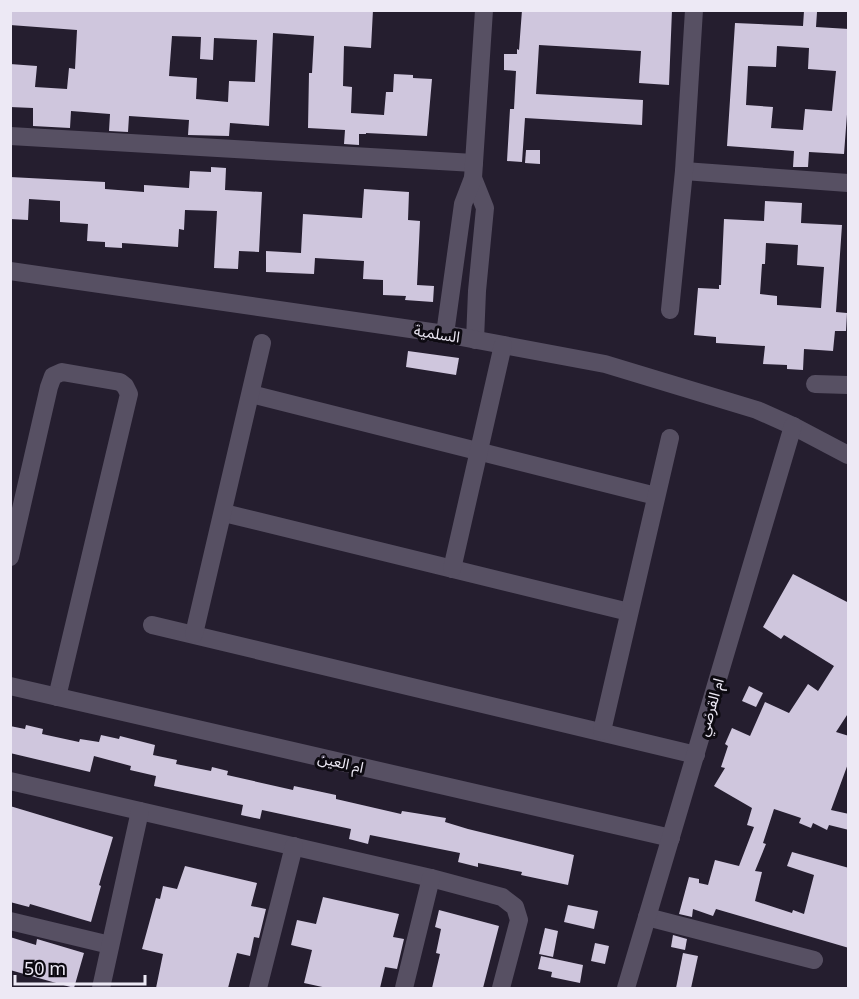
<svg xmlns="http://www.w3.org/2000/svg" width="859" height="999" viewBox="0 0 859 999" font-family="'Noto Sans','Noto Sans Arabic',sans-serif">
<rect width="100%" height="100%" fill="#251e2f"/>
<!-- building -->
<g fill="#cfc6dd" fill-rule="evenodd">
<path d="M10,10H373L371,48L344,46L343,86L352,87L351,113L384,115L386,92H393L394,74L413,75V78L432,79L427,136L366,133V134H359V145L344,144L345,130L308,128L309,73H312L314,36L273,33L269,126L230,123L229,136L188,135L189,120L129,116L128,132L109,131L110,114L71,111L70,128L33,126V108L10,107V64L37,66L35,87L67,89L69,68L75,69L77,30L10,25ZM172,36L201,37L200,59L213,60L214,38L257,40L255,82L229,81L228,102L196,99L197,78L169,76Z"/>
<path d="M522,10H672L669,85L639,83L641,51L539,45L536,94L643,100L642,125L525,118L522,162L507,161L510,109H514L516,71L504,70V54H517V49L519,50Z"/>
<path d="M804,11L817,12L816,27L849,29V88L844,154L809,152L808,167H793L794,151L727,146L735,23L803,26ZM777,46L809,48L808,69L836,71L832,111L805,109L803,130L771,128L773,107L746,105L748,66L776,67Z"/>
<path d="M526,150H540V164L525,163Z"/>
<path d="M211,167L226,168L225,190L262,192L259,252L239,251L238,269L214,268L217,211L185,210L184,230L179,229L178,247L122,243V248L105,247V242L87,241L88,224L60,222V201L29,199L28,220L10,219V177L105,182V189L144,192V185L189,188L190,171L211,172Z"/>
<path d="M364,189L409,192L408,220L420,221L417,285L434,286L433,302L405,300L406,296L383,295V280L363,279L364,261L315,258L314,274L266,272V251L301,253L303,214L362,218Z"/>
<path d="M765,201L802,203L801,223L842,225L836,312L847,313L846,331H835L833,351L804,349L803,370L787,369V365L763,364L765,346L716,343V337L694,335L698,288L719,289V285H721L724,219L764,221ZM766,243L798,245L797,265L824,267L821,308L777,305V296L760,294L762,264H765Z"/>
<path d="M408,351L459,358L456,375L406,367Z"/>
<path d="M793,574L849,603V712L836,732L849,736V761L831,810L849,814V830L829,825L827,830L813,823L811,828L799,823L801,818L774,809L763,843L766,844L755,871L762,872L755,901L792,913L793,910L804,914L814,875L787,866L792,852L849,868V948L716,909L713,916L693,909L692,917L679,914L689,877L699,879V883L708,885L715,860L739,866L754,827L747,825L752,808L714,786L725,768L721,767L728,746L725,744L732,728L750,736L765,702L789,713L808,684L818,691L834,666L784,635L781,639L763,627Z"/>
<path d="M749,686L763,693L756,707L742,701Z"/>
<path d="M26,725L43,729L42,734L79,742L80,739L99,742L101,735L119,739L120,736L155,745L153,755L177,760L176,764L211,771L212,767L228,771L227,775L293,790L294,786L336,795V799L401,814L402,811L446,818L445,822L468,829L574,855L568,885L521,875L522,872L478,863V867L458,862L460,853L370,835L368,844L349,839L351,829L262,810L260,819L241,815L243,805L154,786L156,776L130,770L131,766L94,756L90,772L10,753V726L25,729Z"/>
<path d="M10,806L113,837L99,885L101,886L91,922L30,904L29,907L10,902Z"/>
<path d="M185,866L257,883L251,906L266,909L259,938L254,937L250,956L237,953L228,988H156L163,954L142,949L156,898L160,899L163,886L177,889Z"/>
<path d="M323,897L399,914L393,937L404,939L397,969L385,967L380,988H327L304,983L312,950L291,945L297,920L316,924Z"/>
<path d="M568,905L598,911L594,929L564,922Z"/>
<path d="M439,910L499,926L483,988H432L440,954L436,953L441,929L435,927Z"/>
<path d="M545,928L558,931L553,957L539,954Z"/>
<path d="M673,935L687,939L685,950L671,947Z"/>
<path d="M10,937L36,945L37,939L84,953L74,988L10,970Z"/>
<path d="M595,943L609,946L605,964L591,961Z"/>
<path d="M683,953L698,956L691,988H676Z"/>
<path d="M541,956L583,965L580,983L551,977L552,972L538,969Z"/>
</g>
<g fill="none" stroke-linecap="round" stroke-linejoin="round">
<!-- minor -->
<g stroke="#575063" stroke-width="18">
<path d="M10,136L474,163"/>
<path d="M684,171L848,183"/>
<path d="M473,178L485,208L477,291L475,340"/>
<path d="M10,271L445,334L605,364L757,410L793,426L848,455"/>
<path d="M670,310L684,171L694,10"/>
<path d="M445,334L463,204L473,178L484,10"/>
<path d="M815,384L848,385"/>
<path d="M251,394L656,496"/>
<path d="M224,513L629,612"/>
<path d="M10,557L49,387L53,376L62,372L120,382L125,386L129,394L57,697"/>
<path d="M452,569L503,345"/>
<path d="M152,625L696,755"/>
<path d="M194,634L262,343"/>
<path d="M10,686L671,838"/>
<path d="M602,731L670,438"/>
<path d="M10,781L431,878L502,897L515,907L519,920L501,988"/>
<path d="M647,917L814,960"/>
<path d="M10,921L110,945"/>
<path d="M101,988L140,811"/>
<path d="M258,988L294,846"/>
<path d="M404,988L431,878"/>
<path d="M626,988L793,426"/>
</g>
</g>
<g text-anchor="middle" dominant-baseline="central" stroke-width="6" stroke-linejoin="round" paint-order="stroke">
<!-- street labels -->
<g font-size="15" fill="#ede9f5" stroke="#0d0a11">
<text transform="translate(437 333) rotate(9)">السلمية</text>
<text transform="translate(710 707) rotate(-74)">ام القرضي</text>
<text transform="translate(341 762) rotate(13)">ام العين</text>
</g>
</g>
<!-- border -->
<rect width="859" height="999" fill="none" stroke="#ede9f5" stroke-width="24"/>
<!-- scale -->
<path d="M15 975v9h130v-9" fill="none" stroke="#ede9f5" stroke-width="3"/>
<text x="24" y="975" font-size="18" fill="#ede9f5" stroke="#0d0a11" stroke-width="4.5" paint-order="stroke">50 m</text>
</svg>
